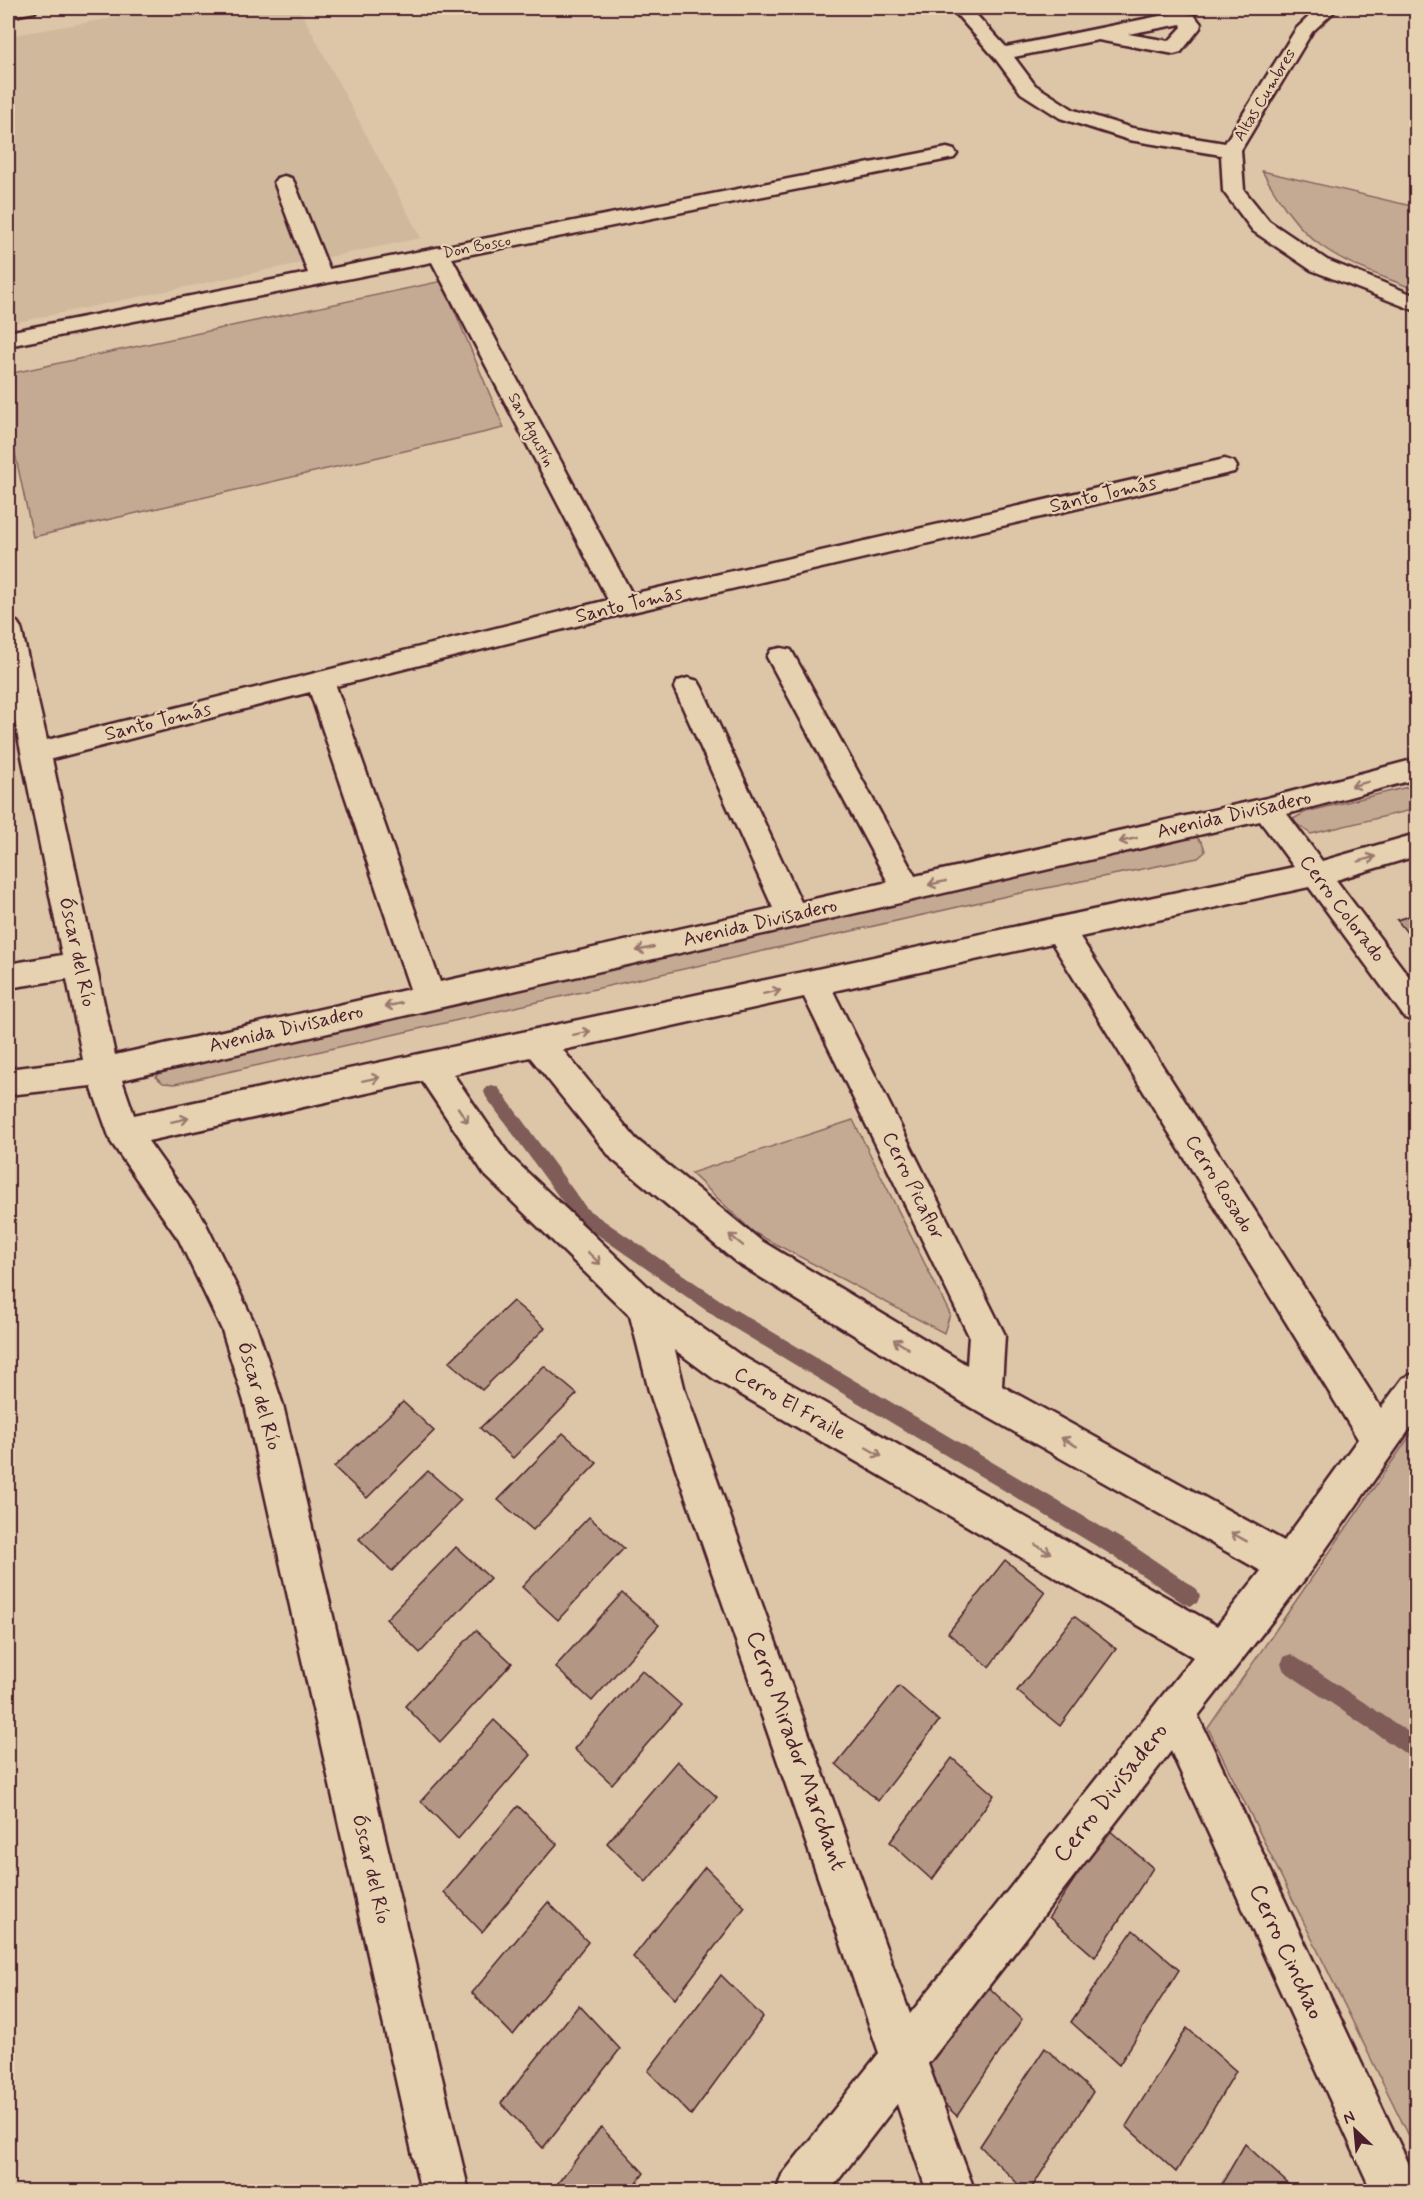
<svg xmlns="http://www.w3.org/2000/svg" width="1424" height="2199" viewBox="0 0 1424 2199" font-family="Mynerve,sans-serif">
<rect width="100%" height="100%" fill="#ddc6a8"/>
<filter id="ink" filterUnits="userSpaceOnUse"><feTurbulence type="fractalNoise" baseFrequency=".0167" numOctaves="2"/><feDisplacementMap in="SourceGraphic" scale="12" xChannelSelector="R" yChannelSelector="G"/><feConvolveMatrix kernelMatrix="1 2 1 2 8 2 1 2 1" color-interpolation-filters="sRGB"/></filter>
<g filter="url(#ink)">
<!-- built -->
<path fill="#d0b89d" d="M171,8H299L421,238L8,324V36Z"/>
<!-- green -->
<g fill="#c4aa93" stroke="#87645f" stroke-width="1.5">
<path d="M1262,171L1416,207V290C1385,277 1351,267 1323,247C1296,229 1278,198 1262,171Z"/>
<path d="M442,281L504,428L33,537L8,421V374Z"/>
<path d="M1416,785V809L1311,834L1291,820L1306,812Z"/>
<path d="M1190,834C1199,838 1204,842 1205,852L1198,858L1011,895L175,1084L163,1083L156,1077L162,1070Z"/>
<path d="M853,1120L950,1314L944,1333L753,1232L691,1173Z"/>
<path d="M1416,1427V2150L1208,1728Z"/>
</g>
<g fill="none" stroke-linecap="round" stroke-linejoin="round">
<!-- stream -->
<g fill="#7f5c58" fill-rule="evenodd">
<path d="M492,1085L498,1087L587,1209L729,1306L1132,1545L1197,1589L1200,1596L1197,1603L1190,1606L1183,1603L1118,1559L717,1318L575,1219L486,1097L484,1092L486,1087Z"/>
<path d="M1291,1654L1416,1737V1759L1409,1756L1284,1671L1281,1664L1284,1657Z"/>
</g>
</g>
<!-- building -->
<g fill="#b39784" stroke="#4a1f2b" stroke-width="1.5">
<path d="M1416,914V944L1397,920Z"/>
<path d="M513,1301L545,1328L482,1390L449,1362Z"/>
<path d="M544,1366L577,1394L513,1458L480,1428Z"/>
<path d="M403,1402L434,1431L367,1498L334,1467Z"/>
<path d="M563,1433L597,1463L533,1530L498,1500Z"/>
<path d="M428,1471L461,1500L392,1571L359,1539Z"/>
<path d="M589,1517L624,1548L558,1620L522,1587Z"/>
<path d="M456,1547L490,1578L420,1653L386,1619Z"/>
<path d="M1005,1560L1045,1592L989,1667L948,1633Z"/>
<path d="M622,1593L659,1625L592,1701L555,1667Z"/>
<path d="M1074,1616L1116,1649L1060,1726L1017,1691Z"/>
<path d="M476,1630L512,1663L440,1742L405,1706Z"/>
<path d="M642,1670L681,1705L612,1784L574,1749Z"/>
<path d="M899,1686L939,1721L878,1801L836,1764Z"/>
<path d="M494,1720L531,1755L458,1839L421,1801Z"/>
<path d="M952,1758L994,1795L932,1880L890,1842Z"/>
<path d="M677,1761L717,1797L646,1882L607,1843Z"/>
<path d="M518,1806L557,1844L482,1932L444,1892Z"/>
<path d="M1108,1829L1153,1868L1095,1957L1049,1917Z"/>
<path d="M705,1867L745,1907L675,1999L633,1957Z"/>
<path d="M548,1902L588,1942L513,2035L472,1993Z"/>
<path d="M1133,1930L1179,1970L1119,2065L1071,2022Z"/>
<path d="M721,1975L763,2017L691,2115L648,2071Z"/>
<path d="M977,1976L1022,2019L957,2116L911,2072Z"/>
<path d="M579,2005L620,2049L543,2148L501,2103Z"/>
<path d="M1187,2028L1236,2071L1176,2172L1126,2126Z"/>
<path d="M1045,2048L1093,2092L1029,2192H1026L980,2146Z"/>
<path d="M601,2127L644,2173L630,2192H551Z"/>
<path d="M1245,2144L1296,2191V2192H1217Z"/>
</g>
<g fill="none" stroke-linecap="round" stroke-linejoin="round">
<!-- minor casing -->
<g stroke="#4a1f2b" stroke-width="5">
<g id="minor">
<path d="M8,8H37L35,12L8,17Z"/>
<path d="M951,8H970L1006,47L1179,12L1194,15L1201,24L1200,28L1181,52L1174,54L1098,40L1014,57L1035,85L1074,110L1132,128L1225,143L1296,29L1318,8H1338L1312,32L1241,150L1244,190L1269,221L1327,260L1416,296V311L1311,270L1253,231L1223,191L1221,155L1129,140L1060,118L1021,93L995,58ZM1181,24L1182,27L1169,41L1128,34Z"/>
<path d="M947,148L954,150L957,154L954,158L452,258L632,594L1225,459L1234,462L1237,467L1234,472L624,614L336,686L440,982L773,908L674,688L678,681L688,678L698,681L702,688L801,902L888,882L767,657L771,650L781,648L791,650L795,657L915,876L1267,798L1416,759V779L1287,814L1322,861L1416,834V856L1336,880L1416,986V1022L1405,1018L1309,887L1080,937L1381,1408L1403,1378L1416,1373V1420L1304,1580L1198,1716L1414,2175L1416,2192H1372L1171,1751L928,2064L975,2192H927L897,2104L829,2192H776L782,2175L879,2053L649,1391L630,1316L485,1175L422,1081L148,1141L203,1218L257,1328L283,1405L469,2192H421L245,1405L222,1330L179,1240L111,1142L91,1086L8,1095V1069L83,1060L67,979L8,988V964L62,955L8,687V619L17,622L21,628L47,740L608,600L432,262L8,346V332L308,273L274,182L277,178L284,176L291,178L294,182L329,269ZM310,692L410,989L115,1055L52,759ZM1260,821L1294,867L134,1115L122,1080ZM1052,943L1358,1439L1284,1541L1002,1386L1005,1335L833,991ZM804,997L969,1336L967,1365L760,1240L636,1139L563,1050ZM530,1057L612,1159L736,1262L970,1407L1261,1571L1217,1626L740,1355L659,1297L509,1155L453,1074ZM675,1350L714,1379L1193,1657L910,2014L685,1391Z"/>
</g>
</g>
<!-- minor -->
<use href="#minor" fill="#e6d1b0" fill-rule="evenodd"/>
</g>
<!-- one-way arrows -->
<defs><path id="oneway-shaft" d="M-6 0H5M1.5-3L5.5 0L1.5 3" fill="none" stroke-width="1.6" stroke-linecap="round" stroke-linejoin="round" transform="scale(1.5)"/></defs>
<g stroke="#98786e">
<use href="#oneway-shaft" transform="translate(1360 784) rotate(165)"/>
<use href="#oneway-shaft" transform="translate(1128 840) rotate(167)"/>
<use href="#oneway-shaft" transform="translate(1367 859) rotate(-16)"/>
<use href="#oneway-shaft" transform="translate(937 883) rotate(167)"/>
<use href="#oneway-shaft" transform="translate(645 949) rotate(167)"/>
<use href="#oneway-shaft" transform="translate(772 992) rotate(-12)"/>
<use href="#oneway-shaft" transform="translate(393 1005) rotate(167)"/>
<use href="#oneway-shaft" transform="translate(582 1033) rotate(-12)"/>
<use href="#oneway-shaft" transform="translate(371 1079) rotate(-12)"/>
<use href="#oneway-shaft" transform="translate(463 1115) rotate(56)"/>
<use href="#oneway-shaft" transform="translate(180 1120) rotate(-12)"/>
<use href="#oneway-shaft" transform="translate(736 1240) rotate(-141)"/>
<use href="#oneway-shaft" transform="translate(594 1258) rotate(44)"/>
<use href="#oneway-shaft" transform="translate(901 1344) rotate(-148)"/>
<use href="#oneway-shaft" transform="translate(1069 1442) rotate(-151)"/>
<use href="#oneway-shaft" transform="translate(874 1452) rotate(30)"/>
<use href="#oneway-shaft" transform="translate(1239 1537) rotate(-151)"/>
<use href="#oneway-shaft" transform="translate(1043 1549) rotate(30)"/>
</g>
</g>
<g text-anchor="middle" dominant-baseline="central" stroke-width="4.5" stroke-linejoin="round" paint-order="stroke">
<!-- far-street labels -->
<g font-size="16" fill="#4a1f2b" stroke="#e6d1b0">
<text transform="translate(1265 95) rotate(-59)">Altas Cumbres</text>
<text transform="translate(477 247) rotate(-11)">Don Bosco</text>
<text transform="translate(531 430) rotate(62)">San Agustín</text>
</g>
<!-- street labels -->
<g font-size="20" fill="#4a1f2b" stroke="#e6d1b0">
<text transform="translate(1103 495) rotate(-13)">Santo Tomás</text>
<text transform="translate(629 605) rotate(-13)">Santo Tomás</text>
<text transform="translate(158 722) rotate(-14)">Santo Tomás</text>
<text transform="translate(1234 815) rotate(-13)">Avenida Divisadero</text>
<text transform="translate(1342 909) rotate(53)">Cerro Colorado</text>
<text transform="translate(760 923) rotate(-13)">Avenida Divisadero</text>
<text transform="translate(77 952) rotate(78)">Óscar del Río</text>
<text transform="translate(286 1029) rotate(-13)">Avenida Divisadero</text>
<text transform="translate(1219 1184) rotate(58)">Cerro Rosado</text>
<text transform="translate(913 1186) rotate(64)">Cerro Picaflor</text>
<text transform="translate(259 1396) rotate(74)">Óscar del Río</text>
<text transform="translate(790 1404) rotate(30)">Cerro El Fraile</text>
<text transform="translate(371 1869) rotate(77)">Óscar del Río</text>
</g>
<!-- near-street labels -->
<g font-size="24" fill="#4a1f2b" stroke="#e6d1b0">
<text transform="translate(796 1751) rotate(70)">Cerro Mirador Marchant</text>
<text transform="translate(1111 1793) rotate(-52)">Cerro Divisadero</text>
<text transform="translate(1286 1952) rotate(65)">Cerro Cinchao</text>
</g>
</g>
<!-- margin -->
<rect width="1424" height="2199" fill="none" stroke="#e6d1b0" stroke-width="30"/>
<rect x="15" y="15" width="1394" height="2169" fill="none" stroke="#4a1f2b" stroke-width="2" filter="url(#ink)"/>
<!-- north arrow -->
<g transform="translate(1355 2130) rotate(334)" stroke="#e6d1b0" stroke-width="4.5" paint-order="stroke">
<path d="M0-4.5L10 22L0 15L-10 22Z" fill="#4a1f2b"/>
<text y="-9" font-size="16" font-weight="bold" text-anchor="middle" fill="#4a1f2b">N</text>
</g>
</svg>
